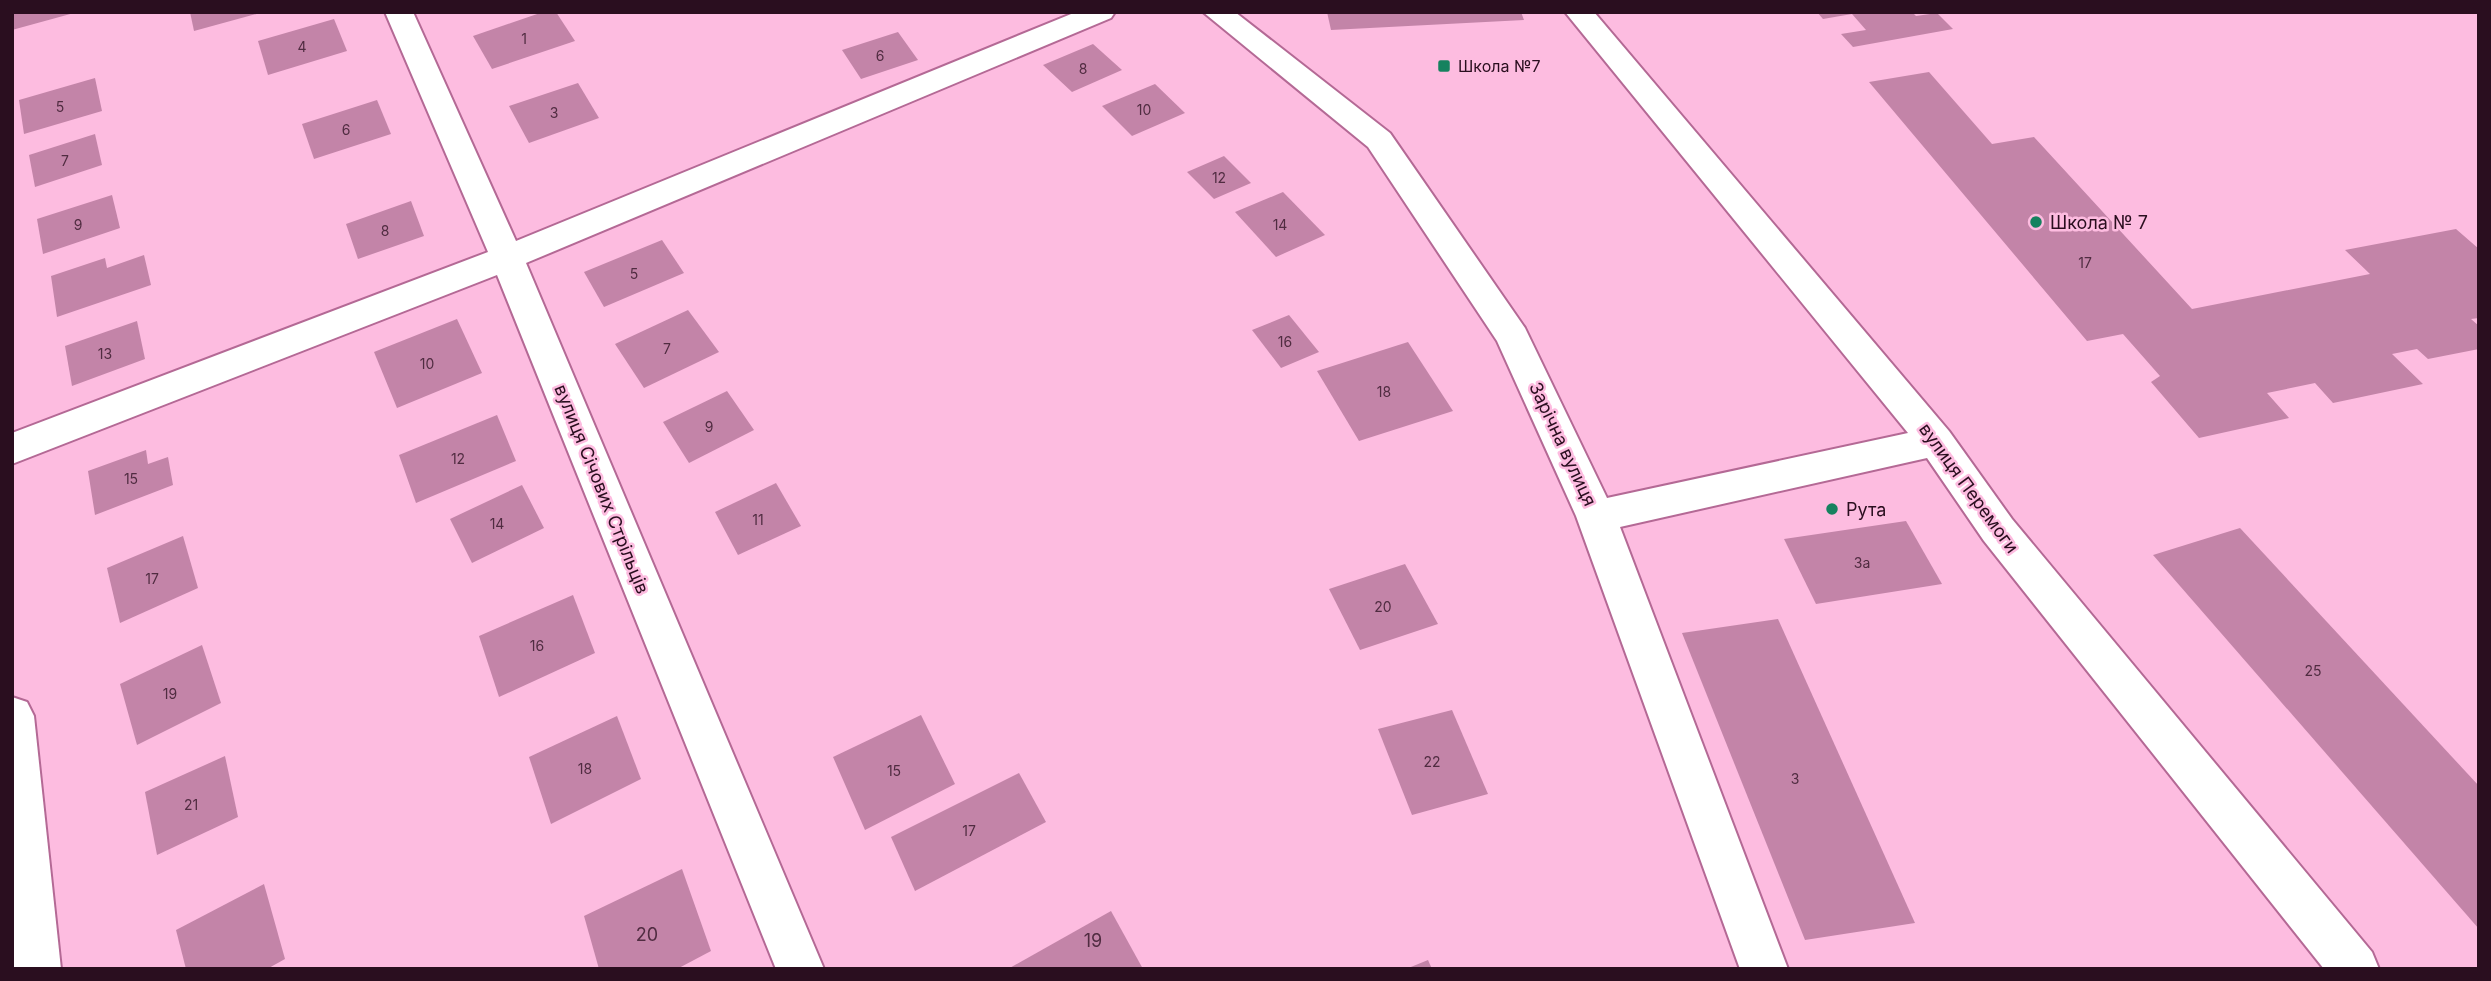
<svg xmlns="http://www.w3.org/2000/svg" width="2491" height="981" viewBox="0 0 2491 981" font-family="Inter,sans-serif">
<rect width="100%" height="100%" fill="#fdbce0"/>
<!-- building -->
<g fill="#c384a8">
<path d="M12,12H74V13L12,30Z"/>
<path d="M190,12H260V13L194,31Z"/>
<path d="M543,12H556L575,41L492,69L473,36Z"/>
<path d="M1327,12H1521L1524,20L1331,30Z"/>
<path d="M1817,12H1912L1916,16L1937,13L1953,29L1853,47L1841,34L1866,30L1852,14L1823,19Z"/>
<path d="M334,19L347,51L268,75L258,41Z"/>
<path d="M898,32L918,60L861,79L842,50Z"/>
<path d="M1093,44L1122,70L1072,92L1043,65Z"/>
<path d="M1929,72L1992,144L2034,137L2192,309L2370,274L2345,250L2456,229L2479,249V318L2471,319L2479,326V349L2428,359L2417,349L2392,354L2423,384L2333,403L2315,383L2267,393L2289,418L2199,438L2151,382L2160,376L2123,334L2087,341L1869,82Z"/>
<path d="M95,78L102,111L24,134L19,100Z"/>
<path d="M578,83L599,118L529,143L509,106Z"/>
<path d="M1155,84L1185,113L1132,136L1102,106Z"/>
<path d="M377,100L391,134L314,159L302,124Z"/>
<path d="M95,134L102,165L35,187L29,155Z"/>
<path d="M1224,156L1251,183L1214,199L1187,172Z"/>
<path d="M1283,192L1325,235L1276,257L1235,212Z"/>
<path d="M112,195L120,228L43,254L37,219Z"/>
<path d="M411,201L424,236L358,259L346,224Z"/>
<path d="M662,240L684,273L604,307L584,272Z"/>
<path d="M144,255L151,285L57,317L51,276L105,258L107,268Z"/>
<path d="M688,310L719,352L644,388L615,344Z"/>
<path d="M1289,315L1319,352L1281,368L1252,330Z"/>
<path d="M457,319L482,373L397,408L374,352Z"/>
<path d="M137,321L145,359L72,386L65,346Z"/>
<path d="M1408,342L1453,411L1359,441L1317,371Z"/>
<path d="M727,391L754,430L689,463L663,422Z"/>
<path d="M497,415L516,461L416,503L399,455Z"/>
<path d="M146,450L148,464L168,457L173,485L95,515L88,471Z"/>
<path d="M776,483L801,526L738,555L715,512Z"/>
<path d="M522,485L544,528L472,563L450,519Z"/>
<path d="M1906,521L1942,584L1816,604L1784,539Z"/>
<path d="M2240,528L2479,786V929L2153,555Z"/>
<path d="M183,536L198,588L120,623L107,568Z"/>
<path d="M1405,564L1438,624L1360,650L1329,589Z"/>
<path d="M573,595L595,653L499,697L479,636Z"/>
<path d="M1778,619L1915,923L1805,940L1682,633Z"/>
<path d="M202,645L221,703L137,745L120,684Z"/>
<path d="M1452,710L1488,794L1412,815L1378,729Z"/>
<path d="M921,715L955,784L865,830L833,757Z"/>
<path d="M617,716L641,779L551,824L529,757Z"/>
<path d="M225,756L238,817L157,855L145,792Z"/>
<path d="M1019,773L1046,822L915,891L891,837Z"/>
<path d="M682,869L711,951L677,969H599L584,916Z"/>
<path d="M264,884L285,959L267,969H186L176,930Z"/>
<path d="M1111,911L1143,969H1008Z"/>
<path d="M1428,960L1432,969H1406Z"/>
</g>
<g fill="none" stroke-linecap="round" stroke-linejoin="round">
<!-- street casing -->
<g stroke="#b46995" stroke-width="4">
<g id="street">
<path d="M385,12H413L516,241L1076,12H1115L1111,18L526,263L824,969H776L497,275L12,464V433L488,252Z"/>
<path d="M1203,12H1235L1390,133L1525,328L1607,498L1908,433L1565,12H1594L1949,431L2012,519L2372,952L2379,969H2324L1984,541L1927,458L1620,527L1788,969H1740L1576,516L1497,341L1368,147Z"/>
<path d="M12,697L27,702L34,716L61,969H13Z"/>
</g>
</g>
<!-- street -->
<use href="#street" fill="#fff" fill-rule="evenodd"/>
</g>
<!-- markers -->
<g fill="#16825f" stroke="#fdbce0" stroke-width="2.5">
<rect x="1437" y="59" width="14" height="14" rx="3.5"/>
<circle cx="2036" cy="222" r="7"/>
<circle cx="1832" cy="509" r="7"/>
</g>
<g text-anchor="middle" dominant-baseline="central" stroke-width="5" stroke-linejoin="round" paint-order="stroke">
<!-- number labels -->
<g font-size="14" fill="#502c41">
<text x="524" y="38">1</text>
<text x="302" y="46">4</text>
<text x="880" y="55">6</text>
<text x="1083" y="68">8</text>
<text x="60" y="106">5</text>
<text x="1144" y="109">10</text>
<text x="554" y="112">3</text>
<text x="346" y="129">6</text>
<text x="65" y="160">7</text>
<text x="1219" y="177">12</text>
<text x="78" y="224">9</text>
<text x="1280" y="224">14</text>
<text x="385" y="230">8</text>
<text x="2085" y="262">17</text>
<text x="634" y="273">5</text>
<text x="1285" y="341">16</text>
<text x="667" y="348">7</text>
<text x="105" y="353">13</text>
<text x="427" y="363">10</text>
<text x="1384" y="391">18</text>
<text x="709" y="426">9</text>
<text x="458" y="458">12</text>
<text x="131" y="478">15</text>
<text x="758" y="519">11</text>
<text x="497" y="523">14</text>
<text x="1862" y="562">3а</text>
<text x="152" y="578">17</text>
<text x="1383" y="606">20</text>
<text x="537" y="645">16</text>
<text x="2313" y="670">25</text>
<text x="170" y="693">19</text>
<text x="1432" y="761">22</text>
<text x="585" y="768">18</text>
<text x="894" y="770">15</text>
<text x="1795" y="778">3</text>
<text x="191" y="804">21</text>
<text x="969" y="830">17</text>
</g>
<!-- far-poi labels -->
<g font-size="16" fill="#2a0e1f" stroke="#fdbce0" text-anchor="start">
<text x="1458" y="66">Школа №7</text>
</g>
<!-- poi labels -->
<g font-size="18" fill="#2a0e1f" stroke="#fdbce0" text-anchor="start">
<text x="2050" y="222">Школа № 7</text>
<text x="1846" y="509">Рута</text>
</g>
<!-- street labels -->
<g font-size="18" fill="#2a0e1f" stroke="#fdbce0">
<text transform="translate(1563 444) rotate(65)">Зарічна вулиця</text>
<text transform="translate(1969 488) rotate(54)">вулиця Перемоги</text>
<text transform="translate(602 489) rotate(68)">вулиця Січових Стрільців</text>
</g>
<!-- near-number labels -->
<g font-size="18" fill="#502c41">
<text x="647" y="934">20</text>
<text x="1093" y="940">19</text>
</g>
</g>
<!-- border -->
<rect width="2491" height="981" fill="none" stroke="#2a0e1f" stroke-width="28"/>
</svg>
